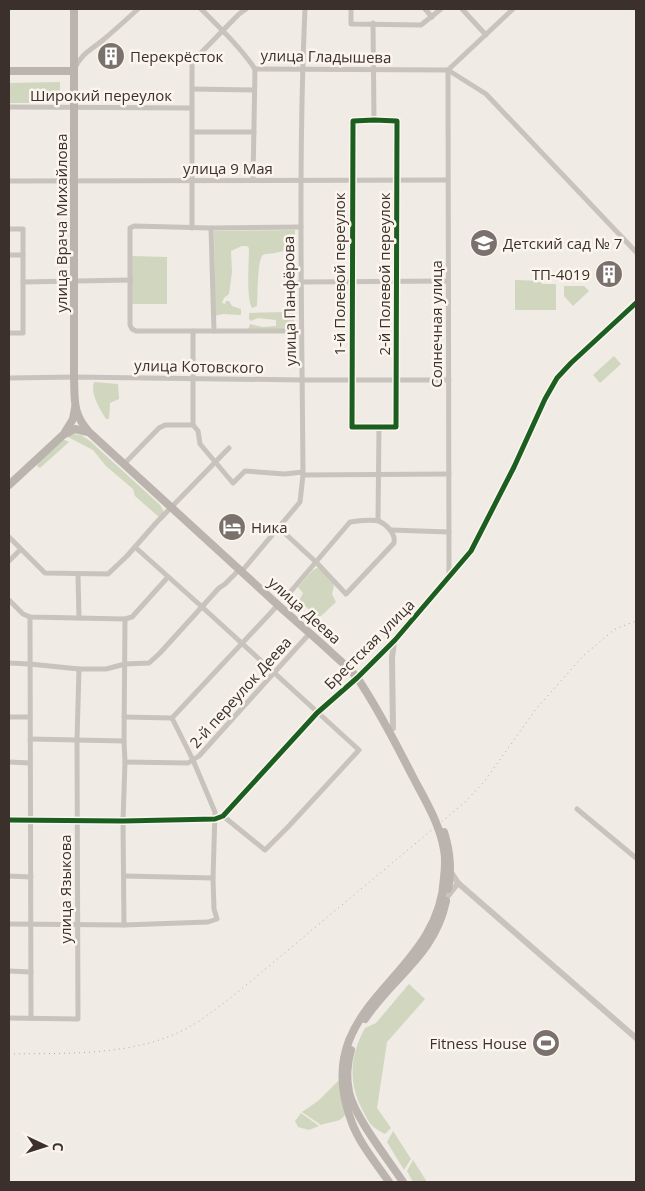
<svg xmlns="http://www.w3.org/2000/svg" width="645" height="1191" viewBox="0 0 645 1191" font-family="'Open Sans',sans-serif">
<rect width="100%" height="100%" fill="#f0ebe5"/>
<!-- green -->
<g fill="#d1d6bf">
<path d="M60,82V103H9V83Z"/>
<path d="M295,230L294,251C284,250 285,251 275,253C272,254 266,253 263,255C257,259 258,296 257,306L252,308C246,298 249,262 249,248L247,246H242L231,251L232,272L229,294L224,298L222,303L225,304L226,301H229L232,306L241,309V315L223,314L215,316L214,231Z"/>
<path d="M132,256L167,257V304H131Z"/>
<path d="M288,259H294V292L291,293L286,289Z"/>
<path d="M515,280L542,281V284H556V310H515Z"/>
<path d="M564,286H584L589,291L573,306L564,296Z"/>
<path d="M288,298L294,301V329L248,330L250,324L263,327L276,326V320L258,318L251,321L249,319V313L285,312L288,307Z"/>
<path d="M614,356L621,364L600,383L593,375Z"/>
<path d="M94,382L118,384L119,399L110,403L109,419H106C100,409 90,394 94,382Z"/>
<path d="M72,434L81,435L90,441L160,505L164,512L159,517L135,496L133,489L106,466L93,450L66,436Z"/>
<path d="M63,439L69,442L40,468L37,466L38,462Z"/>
<path d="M317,568H321C330,577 337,580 332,594L336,602L321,616H317L299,601L303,593L298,587L313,570Z"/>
<path d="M409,984L425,999L387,1042L377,1108L391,1128L385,1134C370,1126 370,1124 362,1109C348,1082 350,1055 365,1028L376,1023Z"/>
<path d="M339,1080L345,1115C340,1123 330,1121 321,1125L302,1112L318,1101Z"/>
<path d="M301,1113L319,1126L309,1130L298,1127L295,1121Z"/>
<path d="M393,1131L411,1159L404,1170L387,1142Z"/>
<path d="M413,1160L427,1182H413L407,1171Z"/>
</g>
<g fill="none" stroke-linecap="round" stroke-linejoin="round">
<!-- minor -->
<g stroke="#c9c3be" stroke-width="5">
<path d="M201,9C220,28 240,47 255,69"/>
<path d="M351,9V24L421,25L441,9"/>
<path d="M425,9L432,17"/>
<path d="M462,9L486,35"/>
<path d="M373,23L374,120"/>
<path d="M75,68C81,54 92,49 103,40C115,30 127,19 138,9"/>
<path d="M255,69L448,70L486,94L636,252"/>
<path d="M448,70L449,577"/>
<path d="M448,70L513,9"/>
<path d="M192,89L254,90"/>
<path d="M9,107L192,108"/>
<path d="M374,120L397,121L396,427H352L353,121Z"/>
<path d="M192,132H254"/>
<path d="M253,180L255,69"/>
<path d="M9,181L448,180"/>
<path d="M192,228V62L239,14L246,9"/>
<path d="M211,228L214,331"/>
<path d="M9,229H23V333H9"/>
<path d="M9,255H23"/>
<path d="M23,282L131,280"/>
<path d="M300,282L448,281"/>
<path d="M193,331V425"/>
<path d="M300,331H136L132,329L130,325V228L134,226L211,228L301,227"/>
<path d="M9,378L74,377L302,380H449"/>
<path d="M193,425L198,431L200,444L233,483L245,471L285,474L303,472"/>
<path d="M124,464L159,428L165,425H193"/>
<path d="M303,475L449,474"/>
<path d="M378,521L379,427"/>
<path d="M279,528L316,562L346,594L394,543C396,534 387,525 379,521C371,519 358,521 350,522L286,597"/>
<path d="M391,530L449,532"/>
<path d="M9,537L45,573L108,574L127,556L156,523L229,448"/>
<path d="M135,547L201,606L359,750L288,827L265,850L223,816"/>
<path d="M9,561L21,549"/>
<path d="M242,571L300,502L303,475C302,320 298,164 305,9"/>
<path d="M78,575L79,618"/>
<path d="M9,600L23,614L30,617L125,619L132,617L168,577"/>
<path d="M30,617L31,1018"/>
<path d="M9,663L30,664L79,669H106L125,664L149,663L160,653L219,588L225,584L240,569"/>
<path d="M9,717H30"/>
<path d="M124,717L172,718L278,605"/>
<path d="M30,739L124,741"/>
<path d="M9,762L30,763"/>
<path d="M125,762L188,763L199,756L310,633"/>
<path d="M577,809L636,858"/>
<path d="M9,876L31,877"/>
<path d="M125,876L213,878"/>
<path d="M9,924L124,925L208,922L217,919L214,909L213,878L215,812L193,760L172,718"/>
<path d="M124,925L123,821L125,762L124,741L125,619"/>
<path d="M9,971L31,972"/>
<path d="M9,1018L78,1019L77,740L79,669"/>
</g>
<!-- tertiary -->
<g stroke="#c9c3be" stroke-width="6">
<path d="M393,728L392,658L394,641"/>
<path d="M9,820L123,821L215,819L223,816L317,713L357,678L395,640L471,551L514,467L545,399L557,378L571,363L636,303"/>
<path d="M450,871L458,883L636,1038"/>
<path d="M447,897L458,883"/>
</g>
<!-- secondary -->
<g stroke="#bab3ae" stroke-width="8">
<path d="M74,9V377C75,400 72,413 89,432C153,490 216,549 279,606C298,623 317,639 335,656C343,663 352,671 358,679C379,710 396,744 413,777C425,800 440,824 444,850C446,859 445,869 444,878C439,981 306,1003 352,1123C360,1144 376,1163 389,1182"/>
<path d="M9,71H74"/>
<path d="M65,432L73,419L75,408"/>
<path d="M9,485L63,435L75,429L88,432"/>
<path d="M444,832C450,851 452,869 448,889"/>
<path d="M365,1019C393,977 435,955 446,901"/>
<path d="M351,1050C347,1064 346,1078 349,1092C355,1118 388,1159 403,1182"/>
</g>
<!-- rail -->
<g stroke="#b1aca8" stroke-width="1" stroke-dasharray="1 4" stroke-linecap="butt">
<path d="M9,1054C64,1053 124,1056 175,1034C197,1025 214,1010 233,996L464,803L484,782L536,709L583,656L615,629L636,621"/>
<path d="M9,1093H14"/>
</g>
<!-- cycleway casing -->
<g stroke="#fbf5ee" stroke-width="8">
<g id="cycleway">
<path d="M374,120L397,121L396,427H352L353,121Z"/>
<path d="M9,820L123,821L215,819L223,816L317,713L357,678L395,640L471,551L514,467L545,399L557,378L571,363L636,303"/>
</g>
</g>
<!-- cycleway -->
<use href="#cycleway" stroke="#1b5e20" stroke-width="5"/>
</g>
<!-- icons -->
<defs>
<g id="building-disc" transform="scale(1.4375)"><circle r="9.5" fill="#7a716c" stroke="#fbf5ee"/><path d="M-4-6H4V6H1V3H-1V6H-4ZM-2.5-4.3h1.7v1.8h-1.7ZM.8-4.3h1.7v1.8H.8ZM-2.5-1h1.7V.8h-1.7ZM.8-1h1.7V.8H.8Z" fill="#fff"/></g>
<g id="school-disc" transform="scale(1.4375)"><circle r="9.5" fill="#7a716c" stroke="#fbf5ee"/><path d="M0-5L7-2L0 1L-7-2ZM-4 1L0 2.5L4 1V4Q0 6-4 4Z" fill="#fff"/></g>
<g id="hotel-disc" transform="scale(1.4375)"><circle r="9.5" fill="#7a716c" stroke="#fbf5ee"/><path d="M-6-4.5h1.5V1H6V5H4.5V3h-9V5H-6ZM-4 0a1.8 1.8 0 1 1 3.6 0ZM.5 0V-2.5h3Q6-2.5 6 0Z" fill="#fff"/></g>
<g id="stadium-disc" transform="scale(1.4375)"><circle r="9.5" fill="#7a716c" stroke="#fbf5ee"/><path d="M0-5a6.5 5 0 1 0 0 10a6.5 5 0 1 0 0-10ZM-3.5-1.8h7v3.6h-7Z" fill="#fff"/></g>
</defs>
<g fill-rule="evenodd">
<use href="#building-disc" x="111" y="56"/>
<use href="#school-disc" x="484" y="243"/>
<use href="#building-disc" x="609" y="274"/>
<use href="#hotel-disc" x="232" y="527"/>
<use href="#stadium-disc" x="546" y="1043"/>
</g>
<g text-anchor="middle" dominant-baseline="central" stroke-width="5" stroke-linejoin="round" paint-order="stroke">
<!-- poi labels -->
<g font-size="15" fill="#3b302b" stroke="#fbf5ee" text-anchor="start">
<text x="130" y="56">Перекрёсток</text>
<text x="503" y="243">Детский сад № 7</text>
<text x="590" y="274" text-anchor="end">ТП-4019</text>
<text x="251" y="527">Ника</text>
<text x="527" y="1043" text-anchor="end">Fitness House</text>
</g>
<!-- street labels -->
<g font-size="15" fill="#3b302b" stroke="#fbf5ee">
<text transform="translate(326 56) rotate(1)">улица Гладышева</text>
<text x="101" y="95">Широкий переулок</text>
<text x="228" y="168">улица 9 Мая</text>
<text transform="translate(61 223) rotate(-90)">улица Врача Михайлова</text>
<text transform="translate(339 274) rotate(-90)">1-й Полевой переулок</text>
<text transform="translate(384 274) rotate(-90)">2-й Полевой переулок</text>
<text transform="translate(289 301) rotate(-91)">улица Панфёрова</text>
<text transform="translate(436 324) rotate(-90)">Солнечная улица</text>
<text transform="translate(199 366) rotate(1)">улица Котовского</text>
<text transform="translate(305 610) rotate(42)">улица Деева</text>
<text transform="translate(369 644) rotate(-45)">Брестская улица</text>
<text transform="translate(240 692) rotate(-48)">2-й переулок Деева</text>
<text transform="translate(65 889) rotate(-90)">улица Языкова</text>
</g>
</g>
<!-- border -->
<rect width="645" height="1191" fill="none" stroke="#3b302b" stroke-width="20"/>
<!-- north arrow -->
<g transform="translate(45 1146) rotate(94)" stroke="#fbf5ee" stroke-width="4" paint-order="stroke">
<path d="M0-4L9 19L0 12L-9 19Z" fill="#3b302b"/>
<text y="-8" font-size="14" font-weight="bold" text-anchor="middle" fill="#3b302b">С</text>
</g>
</svg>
